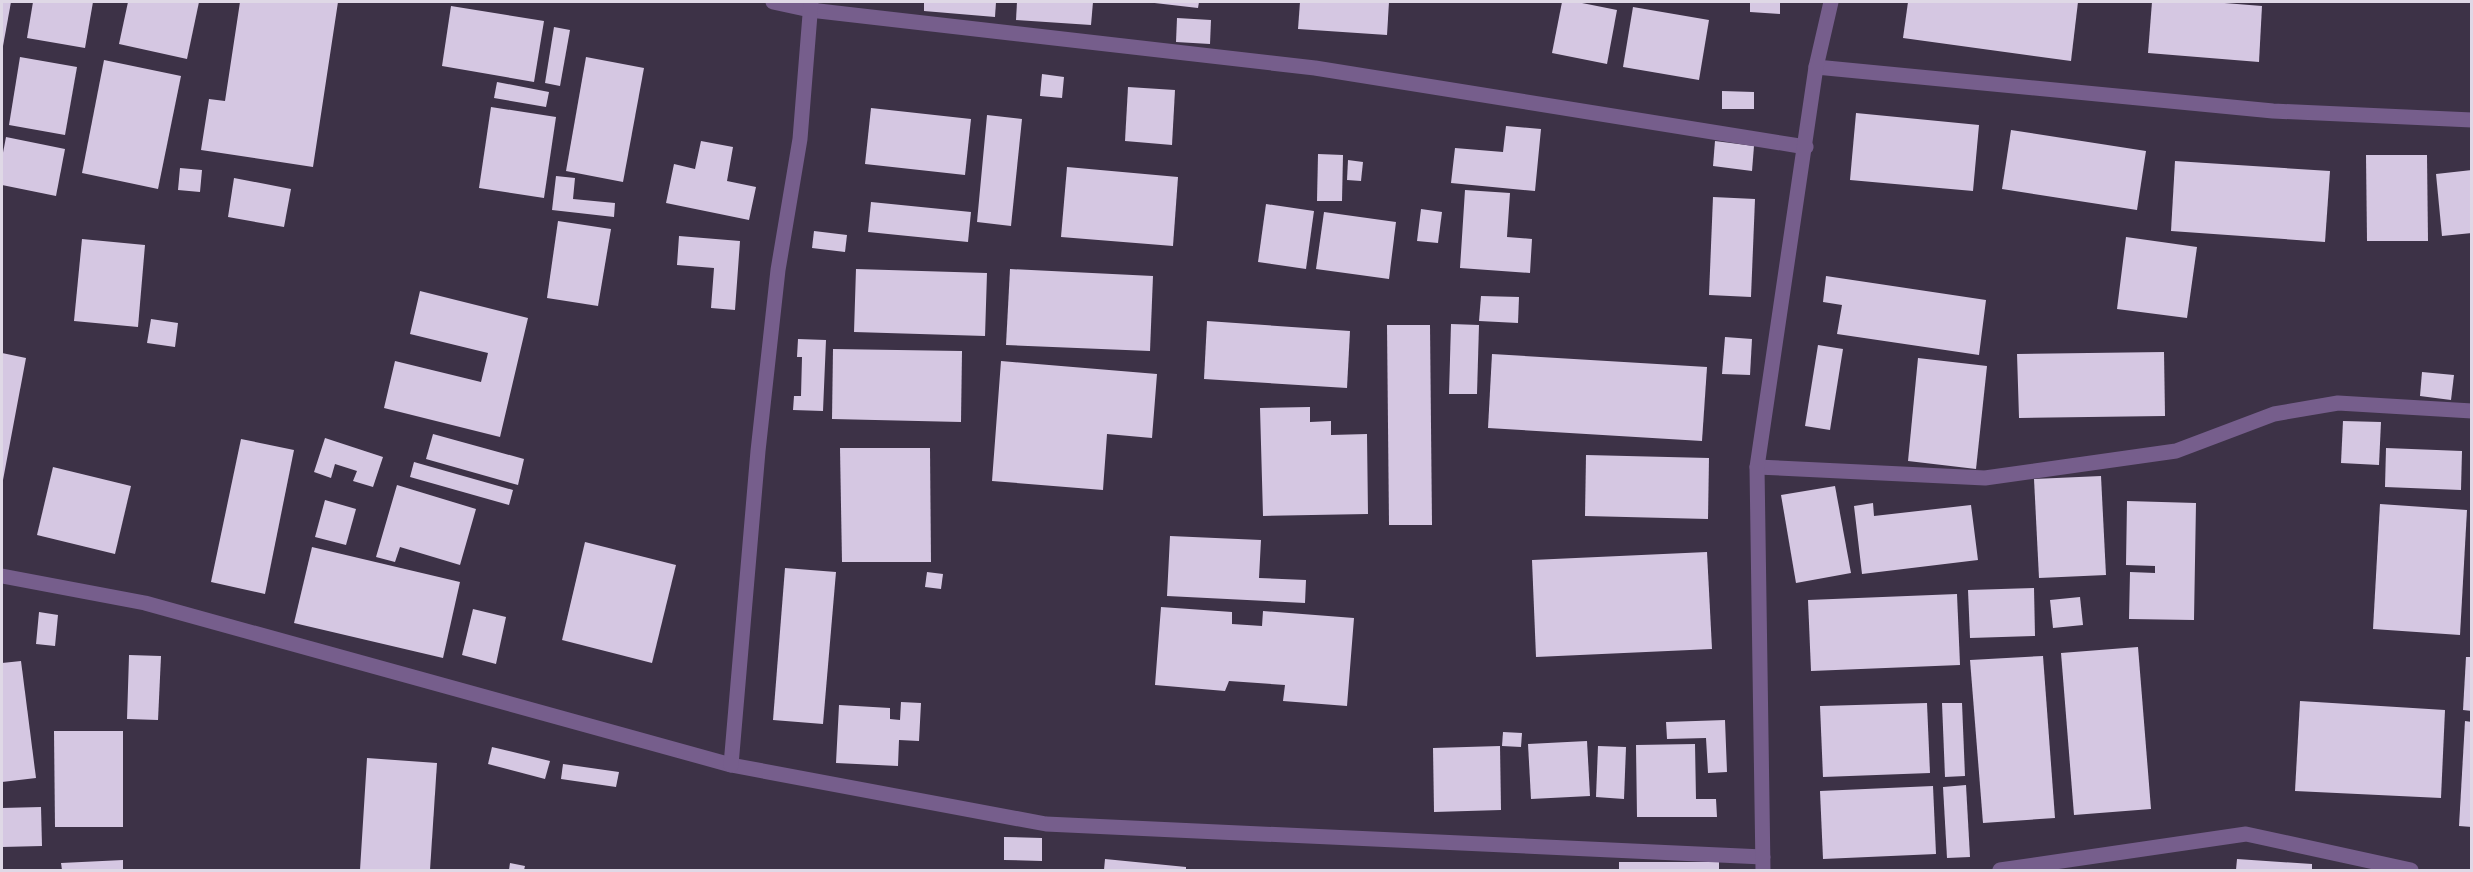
<svg xmlns="http://www.w3.org/2000/svg" width="2473" height="872" viewBox="0 0 2473 872" font-family="Barlow,sans-serif">
<rect width="100%" height="100%" fill="#3d3247"/>
<!-- building -->
<g fill="#d5c7e2">
<path d="M2,2H11L3,46H2Z"/>
<path d="M33,2H93L85,48L27,38Z"/>
<path d="M128,2H199L187,59L119,44Z"/>
<path d="M240,2H338L313,167L201,150L209,99L225,101Z"/>
<path d="M924,2H996L995,17L924,11Z"/>
<path d="M1017,2H1093L1091,25L1016,20Z"/>
<path d="M1146,2H1199L1198,8Z"/>
<path d="M1300,2H1389L1387,35L1298,29Z"/>
<path d="M1562,2H1577L1617,10L1607,64L1552,53Z"/>
<path d="M1750,2H1780V14L1750,12Z"/>
<path d="M1908,2H2078L2071,61L1903,38Z"/>
<path d="M2152,2H2212L2262,6L2259,62L2148,53Z"/>
<path d="M451,6L544,21L534,82L442,66Z"/>
<path d="M1633,7L1709,20L1699,80L1623,67Z"/>
<path d="M1177,18L1211,20L1210,44L1176,42Z"/>
<path d="M554,27L570,30L560,86L545,83Z"/>
<path d="M20,57L77,67L65,135L9,125Z"/>
<path d="M586,57L644,68L623,182L566,171Z"/>
<path d="M104,60L181,76L158,189L82,173Z"/>
<path d="M1042,74L1064,77L1062,98L1040,96Z"/>
<path d="M497,82L549,92L546,107L494,98Z"/>
<path d="M1128,87L1175,90L1172,145L1125,141Z"/>
<path d="M1722,91L1754,92V109H1722Z"/>
<path d="M491,107L556,117L544,198L479,188Z"/>
<path d="M871,108L971,119L965,175L865,164Z"/>
<path d="M1856,113L1979,125L1973,191L1850,180Z"/>
<path d="M987,115L1022,119L1011,226L977,222Z"/>
<path d="M1506,126L1541,129L1535,191L1451,183L1455,148L1503,152Z"/>
<path d="M2011,130L2146,151L2137,210L2002,189Z"/>
<path d="M6,137L65,149L56,196L2,185V158Z"/>
<path d="M701,141L733,147L727,181L756,187L749,220L666,203L674,164L695,169Z"/>
<path d="M1715,141L1754,146L1752,171L1713,166Z"/>
<path d="M1318,154L1343,155L1342,201H1317Z"/>
<path d="M2366,155H2427L2428,241H2367Z"/>
<path d="M1348,160L1363,162L1361,181L1347,180Z"/>
<path d="M2175,161L2330,171L2325,242L2171,231Z"/>
<path d="M1067,167L1178,177L1173,246L1061,237Z"/>
<path d="M180,168L202,170L200,192L178,190Z"/>
<path d="M2472,170V233L2442,236L2436,174Z"/>
<path d="M556,176L575,178L573,199L615,203L614,217L552,210Z"/>
<path d="M234,178L291,189L284,227L228,217Z"/>
<path d="M1465,190L1510,193L1507,237L1532,239L1530,273L1460,268Z"/>
<path d="M1713,197L1755,199L1751,297L1709,295Z"/>
<path d="M871,202L971,212L968,242L868,232Z"/>
<path d="M1266,204L1314,211L1306,269L1258,262Z"/>
<path d="M1421,209L1442,212L1438,243L1417,241Z"/>
<path d="M1324,212L1396,222L1389,279L1316,269Z"/>
<path d="M558,221L611,229L598,306L547,298Z"/>
<path d="M814,231L847,235L845,252L812,248Z"/>
<path d="M679,236L740,241L735,310L711,308L714,268L677,265Z"/>
<path d="M2126,237L2197,247L2187,318L2117,309Z"/>
<path d="M82,239L145,245L138,327L74,321Z"/>
<path d="M856,269L987,273L985,336L854,332Z"/>
<path d="M1010,269L1153,276L1150,351L1006,345Z"/>
<path d="M1826,276L1986,300L1979,355L1837,334L1842,305L1823,302Z"/>
<path d="M420,291L528,318L500,437L384,408L395,361L481,382L488,353L410,334Z"/>
<path d="M1481,296L1519,297L1518,323L1479,321Z"/>
<path d="M151,319L178,323L175,347L147,343Z"/>
<path d="M1207,321L1350,331L1347,388L1204,379Z"/>
<path d="M1451,324L1479,325L1477,394H1449Z"/>
<path d="M1387,325H1430L1432,525H1389Z"/>
<path d="M1725,337L1752,339L1750,375L1722,374Z"/>
<path d="M798,339L826,340L823,411L793,410L794,396H801L802,357H797Z"/>
<path d="M1818,345L1843,349L1830,430L1805,426Z"/>
<path d="M833,349L962,351L961,422L832,419Z"/>
<path d="M2164,352L2165,416L2019,418L2017,354Z"/>
<path d="M2,353L26,358L3,480H2Z"/>
<path d="M1492,354L1707,367L1702,441L1488,428Z"/>
<path d="M1918,358L1987,366L1976,469L1908,461Z"/>
<path d="M1001,361L1157,374L1152,438L1107,434L1103,490L992,481Z"/>
<path d="M2422,372L2454,375L2451,400L2420,396Z"/>
<path d="M1310,407V422L1331,421V435L1367,434L1368,514L1263,516L1260,408Z"/>
<path d="M2343,421L2381,422L2379,465L2341,463Z"/>
<path d="M433,434L524,459L518,485L426,459Z"/>
<path d="M325,438L383,457L373,487L353,481L357,471L335,464L331,478L314,472Z"/>
<path d="M241,439L294,450L265,594L211,582Z"/>
<path d="M840,448H930L931,562H842Z"/>
<path d="M2386,448L2462,451L2461,490L2385,487Z"/>
<path d="M1586,455L1709,458L1708,519L1585,516Z"/>
<path d="M414,462L513,490L509,505L410,477Z"/>
<path d="M53,467L131,486L115,554L37,535Z"/>
<path d="M2101,476L2106,575L2039,578L2034,479Z"/>
<path d="M397,485L476,509L460,565L400,547L395,562L376,557Z"/>
<path d="M1835,486L1851,573L1796,583L1781,495Z"/>
<path d="M325,500L356,509L346,545L315,537Z"/>
<path d="M2127,501L2196,503L2194,620L2129,619L2130,572L2155,573V566L2126,565Z"/>
<path d="M1873,503L1874,516L1971,505L1978,560L1862,574L1854,506Z"/>
<path d="M2380,504L2467,510L2460,635L2373,629Z"/>
<path d="M1170,536L1261,540L1259,578L1306,580L1305,603L1167,596Z"/>
<path d="M585,542L676,565L652,663L562,640Z"/>
<path d="M312,547L460,582L443,658L294,623Z"/>
<path d="M1707,552L1712,649L1536,657L1532,560Z"/>
<path d="M785,568L836,572L823,724L773,720Z"/>
<path d="M927,572L943,574L941,589L925,587Z"/>
<path d="M2034,588L2035,636L1970,638L1968,590Z"/>
<path d="M1957,594L1960,665L1811,671L1808,600Z"/>
<path d="M2080,597L2083,625L2053,628L2050,600Z"/>
<path d="M1161,607L1232,612V624L1262,626L1263,611L1354,618L1347,706L1283,701L1285,685L1229,681L1225,691L1155,685Z"/>
<path d="M473,609L506,617L496,664L462,655Z"/>
<path d="M39,612L58,615L55,646L36,644Z"/>
<path d="M2138,647L2151,809L2074,815L2061,653Z"/>
<path d="M129,655L161,656L158,720L127,719Z"/>
<path d="M2043,656L2055,818L1983,823L1970,660Z"/>
<path d="M2466,657H2472V711L2463,710Z"/>
<path d="M21,661L36,778L2,782V663Z"/>
<path d="M2300,701L2445,710L2441,798L2295,791Z"/>
<path d="M901,702L921,703L919,741L899,740L898,766L836,763L839,705L890,708V719L900,720Z"/>
<path d="M1927,703L1930,773L1823,777L1820,706Z"/>
<path d="M1942,703H1962L1965,776L1945,777Z"/>
<path d="M1725,720L1727,772L1708,773L1706,738L1667,739L1666,722Z"/>
<path d="M2465,721L2472,722V827L2459,826Z"/>
<path d="M54,731H123V827H55Z"/>
<path d="M1503,732L1522,733L1521,747L1502,746Z"/>
<path d="M1587,741L1590,796L1531,799L1528,744Z"/>
<path d="M1695,744L1696,799H1716L1717,817H1637L1636,745Z"/>
<path d="M1500,746L1501,810L1434,812L1433,748Z"/>
<path d="M1598,746L1626,747L1624,799L1596,797Z"/>
<path d="M492,747L550,761L545,779L488,764Z"/>
<path d="M367,758L437,763L430,870H360Z"/>
<path d="M563,764L619,772L616,787L561,779Z"/>
<path d="M1966,785L1970,857L1947,858L1943,787Z"/>
<path d="M1933,786L1936,854L1823,859L1820,791Z"/>
<path d="M41,807L42,846L2,847V808Z"/>
<path d="M1004,837L1042,838V861L1004,860Z"/>
<path d="M1105,859L1186,867V870H1104Z"/>
<path d="M2237,859L2312,864V870H2236Z"/>
<path d="M123,860V870H62L61,863Z"/>
<rect x="1619" y="862" width="100" height="8"/>
<path d="M510,863L525,866L524,870H509Z"/>
</g>
<g fill="none" stroke-linecap="round" stroke-linejoin="round">
<!-- minor -->
<g stroke="#765e8c" stroke-width="15">
<path d="M773,2L810,10L1315,68L1806,147"/>
<path d="M1816,67L2273,111L2472,120"/>
<path d="M1757,467L1985,478L2176,451L2274,414L2338,403L2472,411"/>
<path d="M2,576L145,603L731,765L1046,824L1763,857"/>
<path d="M731,765L758,451L778,270L800,139L811,2"/>
<path d="M1763,870L1757,467L1816,67L1831,2"/>
<path d="M2000,870L2246,834L2411,870"/>
</g>
</g>
<!-- border -->
<rect width="2473" height="872" fill="none" stroke="#dfd8e6" stroke-width="6"/>
</svg>
